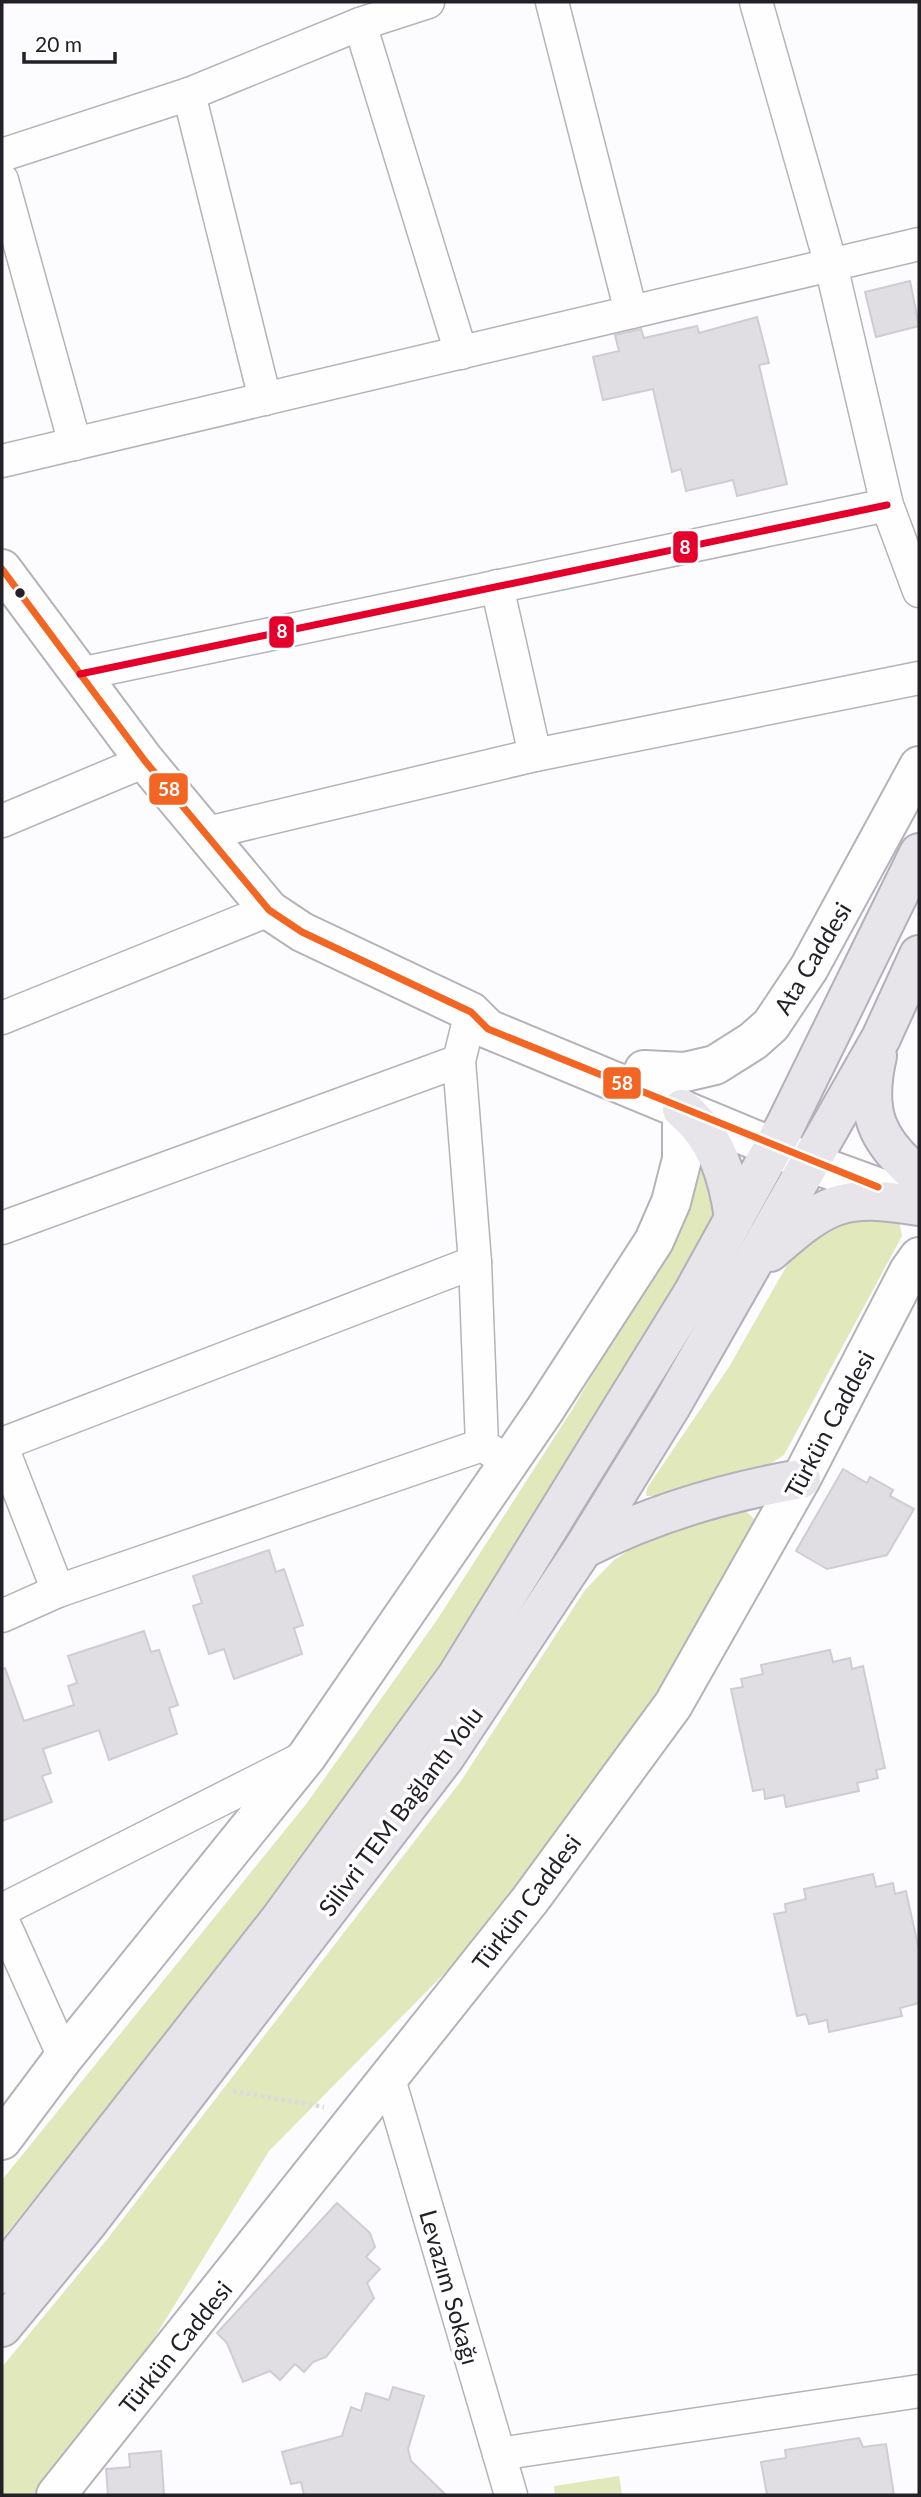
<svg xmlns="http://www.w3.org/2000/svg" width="921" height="2497" viewBox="0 0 921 2497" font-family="Lato,sans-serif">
<rect width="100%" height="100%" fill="#fcfbfd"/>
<!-- green -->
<g fill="#e1e8bc">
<path d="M706,1153L717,1210L643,1340L417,1706L177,2020L2,2239V2180L307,1803L437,1620L572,1410L623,1323L691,1204Z"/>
<path d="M852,1210L898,1214L902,1236L784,1455C746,1481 693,1498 646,1496L647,1488L729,1367L794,1253Z"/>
<path d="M745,1510L758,1523L585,1811L508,1909L269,2151L139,2363L33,2495H2V2367L105,2242L461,1781L585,1590L614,1560L651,1536L695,1518Z"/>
<path d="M619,2476L622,2495H555L554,2486Z"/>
</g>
<!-- building -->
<g fill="#e0dee2" stroke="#cfcdd3" stroke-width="2">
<path d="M910,281L919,326L876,337L865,292Z"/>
<path d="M757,317L769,363L759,365L787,484L737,496L733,480L686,491L681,469L672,472L653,389L603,400L593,357L619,351L615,335L641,329L644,338L697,326L699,333Z"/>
<path d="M843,1469L867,1483L870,1477L893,1490L890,1496L914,1509L887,1555L827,1569L796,1551Z"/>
<path d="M269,1550L276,1572L284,1569L303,1625L294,1628L302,1654L234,1679L224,1649L209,1654L193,1606L202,1603L193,1576Z"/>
<path d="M144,1631L151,1652L159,1650L178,1705L169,1708L177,1734L109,1760L99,1730L43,1749L51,1773L42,1776L52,1802L2,1821V1669L5,1668L24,1721L74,1705L68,1686L77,1683L68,1656Z"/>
<path d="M830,1650L833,1662L850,1658L852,1669L863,1666L885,1768L876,1770L878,1778L857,1783L859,1791L786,1807L784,1795L765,1799L764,1789L753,1791L731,1689L743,1687L741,1679L763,1674L761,1665Z"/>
<path d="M873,1874L876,1887L893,1883L895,1894L906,1891L919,1950V2003L900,2008L902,2016L829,2032L827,2020L809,2024L806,2014L797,2016L774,1914L786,1912L785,1904L806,1899L804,1889Z"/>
<path d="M337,2203L370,2233L375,2247L366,2257L380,2269L367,2283L374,2298L326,2357L313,2362L304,2372L295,2364L280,2380L270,2371L243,2382L227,2343L217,2333Z"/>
<path d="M393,2387L424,2396L408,2449L411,2461L446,2495H304L301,2482L291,2484L282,2452L342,2436L351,2407L361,2411L366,2393L389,2400Z"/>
<path d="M859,2438L863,2447L886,2444L894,2495H767L761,2462L786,2458L785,2450Z"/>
<path d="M161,2451L164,2495H108L106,2469L130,2467L129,2454Z"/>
</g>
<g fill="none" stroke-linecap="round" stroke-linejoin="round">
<!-- minor casing -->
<g stroke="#b5b3b7" stroke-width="35">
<g id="minor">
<path d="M552,2L631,312"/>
<path d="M756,2L831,265L887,505L919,591"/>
<path d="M360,24L461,353"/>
<path d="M189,94L265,399"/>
<path d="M2,155L189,94L360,24L428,2"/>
<path d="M2,180L75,444"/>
<path d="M2,461L919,244"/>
<path d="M497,586L535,755"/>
<path d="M80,674L887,505"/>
<path d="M2,821L145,761"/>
<path d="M203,834L535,755L919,678"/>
<path d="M471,1012L459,1061L475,1262L482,1445L498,1455"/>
<path d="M2,1018L269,910"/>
<path d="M2,1228L459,1061"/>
<path d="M2,1444L475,1262"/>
<path d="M2,1447L58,1591"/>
<path d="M2,1616L58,1591L482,1445"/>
<path d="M2,1910L303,1758"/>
<path d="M2,1919L64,2057"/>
<path d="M389,2079L511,2495"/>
<path d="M499,2454L919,2391"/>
</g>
</g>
<!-- tertiary casing -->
<g stroke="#b5b3b7" stroke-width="42">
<g id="tertiary">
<path d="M644,1070L685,1072L715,1065L753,1041L771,1025L809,968L919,766"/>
<path d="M2,2140L64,2057L307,1756L544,1411L654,1241L671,1202L682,1159V1109"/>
<path d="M56,2495L530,1900L673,1705L801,1479L909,1271L919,1257"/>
</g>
</g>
<!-- secondary casing -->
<g stroke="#b5b3b7" stroke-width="42">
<path id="secondary" d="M2,569L145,761L269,910L302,932L471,1012L488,1029L811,1163L913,1200"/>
</g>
<!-- trunk casing -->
<g stroke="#b4b0b9" stroke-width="42">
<g id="trunk">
<path d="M877,1056C864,1112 876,1141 919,1176"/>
<path d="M682,1109C716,1137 728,1175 734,1218"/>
<path d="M770,1252C827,1202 843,1193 919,1206"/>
<path d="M583,1549C651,1514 726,1492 801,1479"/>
<path d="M2,2274L281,1918L457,1676L693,1293L785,1126L919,853"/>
<path d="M2,2327L86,2225L445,1757L583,1549L671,1406L881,1038L919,955"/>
</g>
</g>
<!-- path -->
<path stroke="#dbdbdb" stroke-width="4.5" stroke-dasharray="3.5 3.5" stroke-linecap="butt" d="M233,2091L324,2107"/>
<!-- minor -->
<use href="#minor" stroke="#fffeff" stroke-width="32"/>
<!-- tertiary -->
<use href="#tertiary" stroke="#fffeff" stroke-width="38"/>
<!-- secondary -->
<use href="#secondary" stroke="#fffeff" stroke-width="38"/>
<!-- trunk -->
<use href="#trunk" stroke="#e7e4ea" stroke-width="38"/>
<!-- bus-1 casing -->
<g stroke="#fff" stroke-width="12">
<path id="bus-1" d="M2,569L145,761L269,910L302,932L471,1012L488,1029L878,1187"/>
</g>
<!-- bus-2 casing -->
<g stroke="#fff" stroke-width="12">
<path id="bus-2" d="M80,674L887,505"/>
</g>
<!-- bus-1 -->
<use href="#bus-1" stroke="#f26522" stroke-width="7"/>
<!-- bus-2 -->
<use href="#bus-2" stroke="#e4002b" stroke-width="7"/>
</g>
<!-- markers -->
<circle fill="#232027" stroke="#fff" stroke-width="2.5" cx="20" cy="593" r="6"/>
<g text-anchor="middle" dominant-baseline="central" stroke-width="7" stroke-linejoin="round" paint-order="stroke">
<!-- street labels -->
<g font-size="24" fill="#232027" stroke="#fff">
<text transform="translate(812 958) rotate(-59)">Ata Caddesi</text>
<text transform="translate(829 1424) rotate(-62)">Türkün Caddesi</text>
<text transform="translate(400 1811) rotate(-53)">Silivri TEM Bağlantı Yolu</text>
<text transform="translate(526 1902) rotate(-53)">Türkün Caddesi</text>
<text transform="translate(450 2287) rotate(74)">Levazım Sokağı</text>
<text transform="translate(175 2347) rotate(-51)">Türkün Caddesi</text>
</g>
</g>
<g stroke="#fff" stroke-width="2.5">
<rect x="672" y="530" width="27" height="34" rx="7" fill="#e4002b"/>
<rect x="268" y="615" width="27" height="34" rx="7" fill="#e4002b"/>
<rect x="148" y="772" width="41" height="34" rx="7" fill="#f26522"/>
<rect x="602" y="1066" width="40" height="34" rx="7" fill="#f26522"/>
</g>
<g font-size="19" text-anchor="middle" font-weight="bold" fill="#fff">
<text x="685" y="554">8</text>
<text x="282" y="638">8</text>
<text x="169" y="796">58</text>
<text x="622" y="1090">58</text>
</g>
<!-- border -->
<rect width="921" height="2497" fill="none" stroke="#232027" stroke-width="7"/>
<!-- scale -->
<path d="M24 52v10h91v-10" fill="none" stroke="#232027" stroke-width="3.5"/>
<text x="35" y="52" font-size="21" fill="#232027" stroke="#ffffff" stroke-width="5" paint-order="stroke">20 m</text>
</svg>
